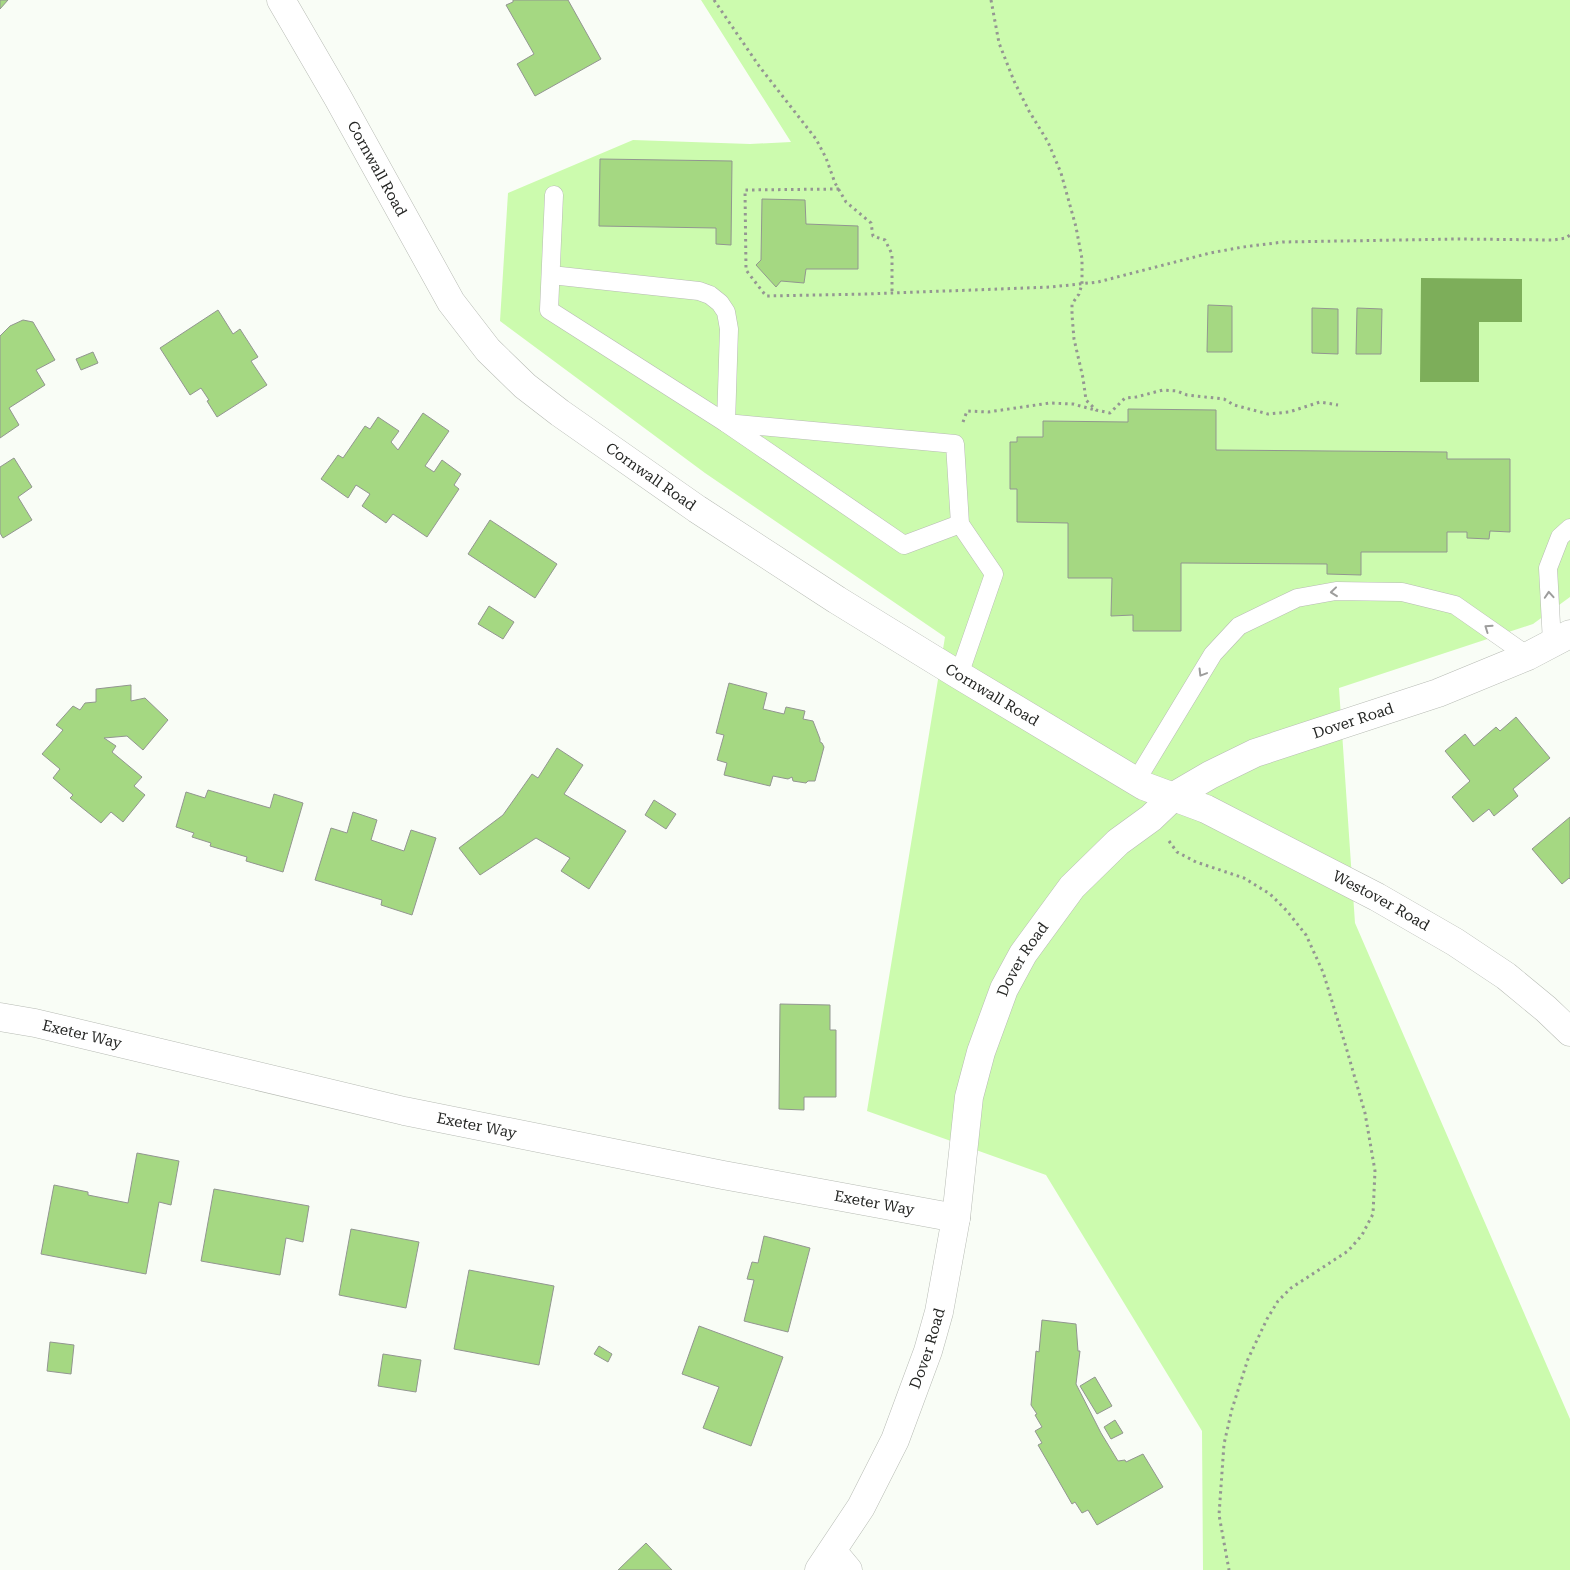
<svg xmlns="http://www.w3.org/2000/svg" width="1570" height="1570" viewBox="0 0 1570 1570" font-family="'Roboto Serif',serif">
<rect width="100%" height="100%" fill="#f9fdf6"/>
<!-- green -->
<path fill="#ccfbae" d="M701,0H1570V597L1533,624L1339,688L1355,923L1570,1419V1570H1203L1202,1431L1046,1175L867,1111L945,637L705,473L500,321L508,193L633,140L750,144L791,142Z"/>
<!-- water -->
<path fill="#7dae5a" d="M1421,278L1522,279V322H1479V382H1420Z"/>
<!-- building -->
<g fill="#a5d882" stroke="#929690">
<path d="M0,0H8L0,9Z"/>
<path d="M513,0H568L601,59L535,96L517,64L534,54L506,5L513,2Z"/>
<path d="M600,159L732,161L731,245L716,244V228L599,226Z"/>
<path d="M762,199L805,200L806,224L858,226V269H806L804,283L781,281L776,287L756,265L761,260Z"/>
<path d="M1208,305L1232,306V352H1207Z"/>
<path d="M1312,308L1338,309V354L1312,353Z"/>
<path d="M1357,308L1382,309L1381,354H1356Z"/>
<path d="M218,310L233,334L240,329L258,357L251,361L267,385L217,417L207,401L209,400L201,388L190,395L160,348Z"/>
<path d="M23,320L33,322L55,360L36,370L45,385L9,408L19,425L0,438V336L10,326Z"/>
<path d="M93,352L98,363L81,370L76,359Z"/>
<path d="M1128,409L1216,410V450L1447,452V459H1510V532L1490,531L1489,539L1467,538V532H1447V552H1361V575L1327,574V564L1181,563V631H1133V615L1111,616L1112,578H1068V523L1017,522V489H1010V442H1017V437H1043V421L1128,422Z"/>
<path d="M423,413L449,431L425,466L434,472L442,460L461,474L454,485L459,489L427,537L393,514L386,523L362,506L370,494L356,485L348,498L321,479L338,455L343,458L365,426L370,429L378,417L399,431L391,442L398,450Z"/>
<path d="M14,458L32,487L18,497L32,520L3,538L0,533V467Z"/>
<path d="M490,520L557,564L535,598L468,554Z"/>
<path d="M489,606L514,622L503,639L478,624Z"/>
<path d="M729,683L767,693L763,709L784,714L786,707L805,711L803,719L813,721L820,739V742L822,743L824,747L815,781H808L806,783L793,781L792,777L788,779L773,776L770,786L724,775L727,763L717,760L724,735L716,733Z"/>
<path d="M131,685V701L145,698L168,720L143,750L127,736L104,738L116,746L112,752L142,777L134,786L145,795L123,822L111,812L101,823L70,798L73,795L53,778L60,769L42,754L63,730L56,725L73,706L80,710L85,703L96,702V689Z"/>
<path d="M1516,717L1550,758L1513,789L1518,796L1494,816L1489,809L1473,822L1452,797L1470,781L1445,751L1465,734L1474,746L1496,727L1500,731Z"/>
<path d="M557,748L583,765L564,794L626,831L589,889L561,871L570,858L536,838L480,875L459,848L503,815L532,774L538,778Z"/>
<path d="M208,790L270,808L274,794L303,803L283,872L246,861L247,857L210,846L211,843L192,837L194,833L176,827L186,792L205,798Z"/>
<path d="M654,800L676,814L666,829L645,815Z"/>
<path d="M353,812L377,820L371,840L404,851L411,830L436,838L412,915L381,905L382,900L315,880L331,828L347,833Z"/>
<path d="M1570,817V879L1569,878L1562,884L1532,849Z"/>
<path d="M780,1004L830,1005V1030H836V1097H804V1110L779,1109Z"/>
<path d="M137,1153L179,1161L171,1205L159,1202L146,1274L41,1254L54,1185L88,1192V1195L128,1203Z"/>
<path d="M214,1189L309,1206L303,1242L286,1238L280,1275L201,1261Z"/>
<path d="M351,1229L419,1242L406,1308L339,1295Z"/>
<path d="M764,1236L810,1248L788,1332L744,1321L754,1280L747,1279L752,1262L758,1263Z"/>
<path d="M469,1270L554,1286L539,1365L454,1349Z"/>
<path d="M1042,1320L1076,1324L1078,1351H1080L1076,1384L1101,1433L1118,1461L1125,1460L1126,1462L1143,1454L1163,1487L1097,1525L1088,1510L1082,1513L1075,1502L1072,1504L1038,1445L1042,1443L1035,1431L1042,1427L1035,1415L1037,1414L1031,1405L1036,1351L1039,1352Z"/>
<path d="M699,1326L783,1357L751,1446L703,1428L719,1387L682,1374Z"/>
<path d="M50,1342L74,1345L71,1374L47,1371Z"/>
<path d="M599,1346L612,1354L608,1362L594,1354Z"/>
<path d="M383,1354L421,1360L416,1392L378,1386Z"/>
<path d="M1095,1377L1112,1406L1097,1414L1080,1386Z"/>
<path d="M1115,1420L1123,1433L1111,1439L1104,1427Z"/>
<path d="M646,1543L672,1570H618Z"/>
</g>
<g fill="none" stroke-linecap="round" stroke-linejoin="round">
<!-- service casing -->
<g stroke="#b7bbb4" stroke-width="19">
<g id="service">
<path d="M554,195L549,310L726,423L904,545L960,524"/>
<path d="M551,275L699,291L710,295L720,303L726,312L729,329L726,423L955,444L960,524L994,574L959,675"/>
<path d="M1552,643L1548,568L1560,537L1570,528"/>
<path d="M1136,781L1213,654L1239,626L1297,598L1336,591L1402,592L1455,605L1528,656"/>
</g>
</g>
<!-- minor casing -->
<g stroke="#b7bbb4" stroke-width="29">
<g id="minor">
<path id="s1" d="M281,0L338,98L451,302L488,350L525,386L560,413L697,509L837,600L959,675L1144,786L1206,809L1377,897L1455,942L1506,976L1546,1009L1570,1032"/>
<path id="s2" d="M0,1017L35,1023L404,1111L723,1175L956,1218"/>
<path d="M833,1552L848,1570"/>
<path id="s3" d="M819,1570L861,1507L895,1440L928,1351L939,1312L956,1218L969,1097L981,1052L1004,989L1023,954L1072,887L1118,842L1151,818L1174,796L1210,775L1255,753L1438,693L1528,656L1570,634"/>
</g>
</g>
<!-- path -->
<g stroke="#949692" stroke-width="3" stroke-dasharray="2.5 4" stroke-linecap="butt">
<path d="M714,0L759,66L816,139L826,158L835,183L846,202L871,223L873,236L885,240L892,254V293"/>
<path d="M991,0L999,43L1014,81L1029,111L1048,142L1061,173L1076,227L1082,259V284L1079,294L1072,304V315L1074,339L1083,378L1086,400L1096,410L1110,413L1125,398L1136,397L1163,390L1177,391L1187,395L1224,399L1234,405L1268,414L1289,412L1320,402L1338,405"/>
<path d="M839,189L745,190L746,270L766,296L867,294L1051,287L1098,282L1210,253L1243,247L1283,242L1458,239L1553,240L1566,238L1570,235"/>
<path d="M963,422L967,411L988,412L1050,403L1073,404L1095,410"/>
<path d="M1169,841L1177,852L1196,862L1244,878L1270,894L1287,911L1306,935L1323,972L1346,1047L1365,1113L1375,1171L1373,1214L1362,1235L1348,1251L1291,1288L1278,1301L1267,1319L1248,1359L1232,1409L1224,1444L1219,1515L1229,1570"/>
</g>
<!-- service -->
<use href="#service" stroke="#fff" stroke-width="18"/>
<!-- minor -->
<use href="#minor" stroke="#fff" stroke-width="28"/>
</g>
<!-- one-way arrows -->
<defs><path id="oneway-chevron" d="M-2-3.5L2.5 0L-2 3.5" fill="none" stroke-width="1.6" stroke-linecap="round" stroke-linejoin="round" transform="scale(1.25)"/></defs>
<g stroke="#9d9d9c">
<use href="#oneway-chevron" transform="translate(1334 592) rotate(174)"/>
<use href="#oneway-chevron" transform="translate(1549 595) rotate(-94)"/>
<use href="#oneway-chevron" transform="translate(1488 628) rotate(-145)"/>
<use href="#oneway-chevron" transform="translate(1202 673) rotate(121)"/>
</g>
<g text-anchor="middle" dominant-baseline="central" stroke-width="4" stroke-linejoin="round" paint-order="stroke">
<!-- street labels -->
<g font-size="15" fill="#252624" stroke="#fff">
<text stroke="none"><textPath href="#s1" startOffset="194">Cornwall Road</textPath></text>
<text stroke="none"><textPath href="#s1" startOffset="614">Cornwall Road</textPath></text>
<text stroke="none"><textPath href="#s1" startOffset="1019">Cornwall Road</textPath></text>
<text stroke="none"><textPath href="#s3" startOffset="1072">Dover Road</textPath></text>
<text stroke="none"><textPath href="#s1" startOffset="1460">Westover Road</textPath></text>
<text stroke="none"><textPath href="#s3" startOffset="652">Dover Road</textPath></text>
<text stroke="none"><textPath href="#s2" startOffset="84">Exeter Way</textPath></text>
<text stroke="none"><textPath href="#s2" startOffset="489">Exeter Way</textPath></text>
<text stroke="none"><textPath href="#s2" startOffset="894">Exeter Way</textPath></text>
<text stroke="none"><textPath href="#s3" startOffset="248">Dover Road</textPath></text>
</g>
</g>
</svg>
